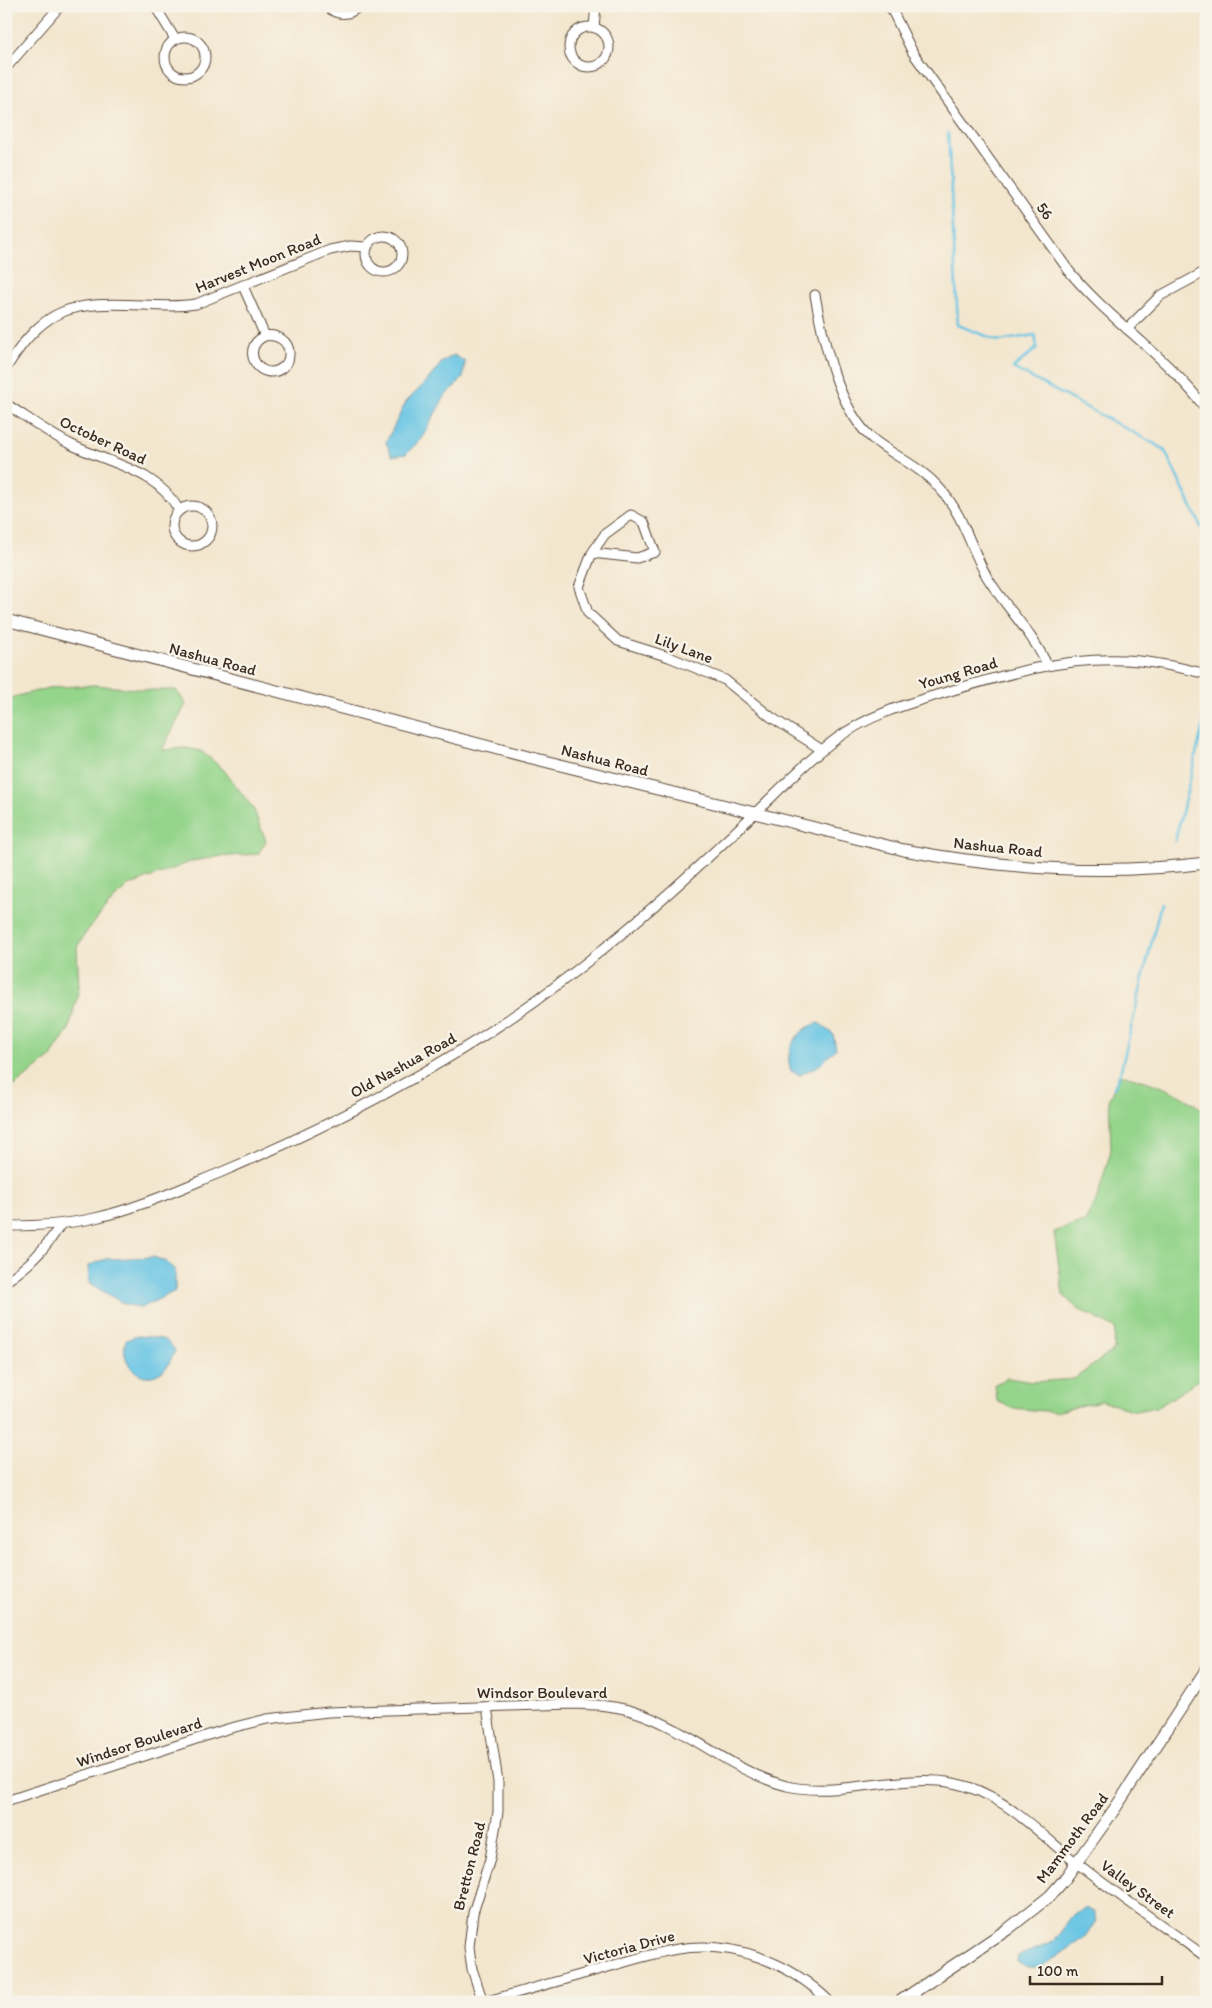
<svg xmlns="http://www.w3.org/2000/svg" width="1212" height="2008" viewBox="0 0 1212 2008" font-family="Itim,sans-serif">
<rect width="100%" height="100%" fill="#f7f3e8"/>
<filter id="ink" filterUnits="userSpaceOnUse"><feTurbulence type="fractalNoise" baseFrequency=".02" numOctaves="2"/><feDisplacementMap in="SourceGraphic" scale="10" xChannelSelector="R" yChannelSelector="G"/><feConvolveMatrix kernelMatrix="1 2 1 2 8 2 1 2 1" color-interpolation-filters="sRGB"/></filter>
<filter id="wash" filterUnits="userSpaceOnUse"><feTurbulence type="fractalNoise" baseFrequency=".0096" numOctaves="4" result="noise"/><feDisplacementMap in="SourceGraphic" scale="20" xChannelSelector="R" yChannelSelector="G"/><feGaussianBlur stdDeviation="1.12" result="paint"/><feColorMatrix in="noise" values="0 0 0 0 0 0 0 0 0 0 0 0 0 0 0 0 0 1.4 0 .05"/><feComposite in="paint" operator="in"/></filter>
<g filter="url(#wash)">
<rect width="100%" height="100%" fill="#f3e6ce"/>
<!-- green -->
<g fill="#94d48b" stroke="#687f54">
<path d="M94,685L148,690H176L186,704L162,750L185,748L201,751L223,769L253,808L266,841L258,854L215,857L193,861L128,886L112,901L87,931L77,947L79,989L69,1029L50,1058L6,1092V699L48,688Z"/>
<path d="M1120,1074C1151,1082 1181,1091 1206,1113V1375L1160,1406L1136,1411L1101,1401L1055,1412L1012,1408L997,1401L995,1384L1008,1378L1032,1382L1074,1379L1114,1350L1115,1328L1078,1309L1063,1295L1054,1232L1085,1222L1097,1199L1111,1150L1109,1099Z"/>
</g>
<!-- water -->
<g fill="#66c4e4" stroke="#507781">
<path d="M454,355L465,362L463,378L445,396L421,439L406,454L392,456L386,442L406,402L427,381L442,362Z"/>
<path d="M819,1023L833,1034L836,1049L821,1064L800,1075L791,1071C783,1050 798,1028 819,1023Z"/>
<path d="M153,1257L165,1261L175,1270V1291L141,1308L124,1304L89,1283L88,1266L106,1259Z"/>
<path d="M138,1336C155,1338 166,1335 175,1351C172,1357 169,1365 165,1369C144,1389 118,1364 126,1340Z"/>
<path d="M1085,1908L1094,1912L1097,1921L1083,1939L1043,1966L1027,1968L1017,1962L1018,1956L1053,1942L1075,1913Z"/>
</g>
<g fill="none" stroke-linecap="round" stroke-linejoin="round">
<!-- stream -->
<g stroke="#66c4e4" stroke-width="2.5">
<path d="M948,133L958,325L999,341L1035,335L1037,348L1013,368L1164,449L1206,537"/>
<path d="M1175,841L1206,713"/>
<path d="M1114,1088L1120,1074L1161,903"/>
</g>
</g>
</g>
<g filter="url(#ink)">
<g fill="none" stroke-linecap="round" stroke-linejoin="round">
<!-- minor casing -->
<g stroke="#574638" stroke-width="11">
<g id="minor">
<path d="M155,6L175,39"/>
<path d="M327,6C337,16 349,16 359,6"/>
<path d="M890,6L913,53L1069,271C1110,321 1167,356 1206,409"/>
<circle cx="589" cy="47" r="20"/>
<path d="M594,27L596,6"/>
<circle cx="185" cy="57" r="20"/>
<path d="M6,68L60,6"/>
<circle cx="384" cy="254" r="18"/>
<path d="M243,286L265,336C277,334 290,341 289,355C289,360 286,365 282,368C260,384 238,348 265,336"/>
<path d="M815,295C823,339 838,411 874,440C896,457 923,468 941,490C963,514 971,549 987,577C1006,608 1032,632 1047,665"/>
<path d="M1127,329L1160,296L1206,271"/>
<path d="M6,368C46,305 72,302 142,305C161,306 178,307 196,304L330,250L350,246L367,247"/>
<path d="M6,404C28,418 49,434 72,445C113,465 155,469 179,510"/>
<circle cx="192" cy="526" r="20"/>
<path d="M592,553L637,558L655,552L644,522L631,515L605,534L592,553L579,587L588,613L618,641L669,657L725,680L771,717L822,750"/>
<path d="M6,1226C36,1226 65,1225 95,1218C139,1208 182,1188 224,1171C356,1115 485,1045 597,954C652,910 704,862 755,813C782,788 807,760 836,739C870,714 910,703 950,691C1007,674 1065,657 1125,660C1152,661 1179,667 1206,674"/>
<path d="M6,1281C30,1266 46,1248 61,1224"/>
<path d="M6,1801L227,1729L267,1719L328,1712L572,1704C593,1705 615,1705 635,1712C689,1729 732,1772 787,1786C839,1798 899,1773 953,1783C1003,1792 1039,1834 1078,1864C1119,1896 1163,1926 1206,1957"/>
<path d="M483,2002L472,1969L469,1947L473,1913L490,1859L498,1812V1782L487,1707"/>
<path d="M484,2002C523,1991 562,1980 601,1969C626,1962 652,1953 678,1949C733,1940 791,1963 830,2002"/>
</g>
</g>
<!-- major casing -->
<g stroke="#574638" stroke-width="13">
<g id="major">
<path d="M6,620L528,757L904,850C1004,869 1105,876 1206,863"/>
<path d="M899,2002L1008,1929L1050,1896L1064,1880L1116,1807L1206,1670"/>
</g>
</g>
<!-- minor -->
<use href="#minor" stroke="#fff" stroke-width="9"/>
<!-- major -->
<use href="#major" stroke="#fff" stroke-width="11"/>
</g>
</g>
<g text-anchor="middle" dominant-baseline="central" stroke-width="5" stroke-linejoin="round" paint-order="stroke">
<!-- street labels -->
<g font-size="16" fill="#3b2a1e" stroke="#f7f3e8">
<text transform="translate(1045 211) rotate(55)">56</text>
<text transform="translate(258 263) rotate(-22)">Harvest Moon Road</text>
<text transform="translate(103 440) rotate(25)">October Road</text>
<text transform="translate(684 648) rotate(20)">Lily Lane</text>
<text transform="translate(213 659) rotate(15)">Nashua Road</text>
<text transform="translate(958 673) rotate(-16)">Young Road</text>
<text transform="translate(605 760) rotate(14)">Nashua Road</text>
<text transform="translate(998 847) rotate(6)">Nashua Road</text>
<text transform="translate(403 1065) rotate(-29)">Old Nashua Road</text>
<text x="542" y="1692">Windsor Boulevard</text>
<text transform="translate(139 1742) rotate(-18)">Windsor Boulevard</text>
<text transform="translate(1072 1838) rotate(-53)">Mammoth Road</text>
<text transform="translate(469 1866) rotate(-76)">Bretton Road</text>
<text transform="translate(1138 1889) rotate(36)">Valley Street</text>
<text transform="translate(629 1947) rotate(-15)">Victoria Drive</text>
</g>
</g>
<!-- margin -->
<rect width="1212" height="2008" fill="none" stroke="#f7f3e8" stroke-width="25"/>
<!-- scale -->
<path d="M1030 1976v8h132v-8" fill="none" stroke="#3b2a1e" stroke-width="2.5"/>
<text x="1037" y="1976" font-size="15" fill="#3b2a1e" stroke="#f7f3e8" stroke-width="4" paint-order="stroke">100 m</text>
</svg>
